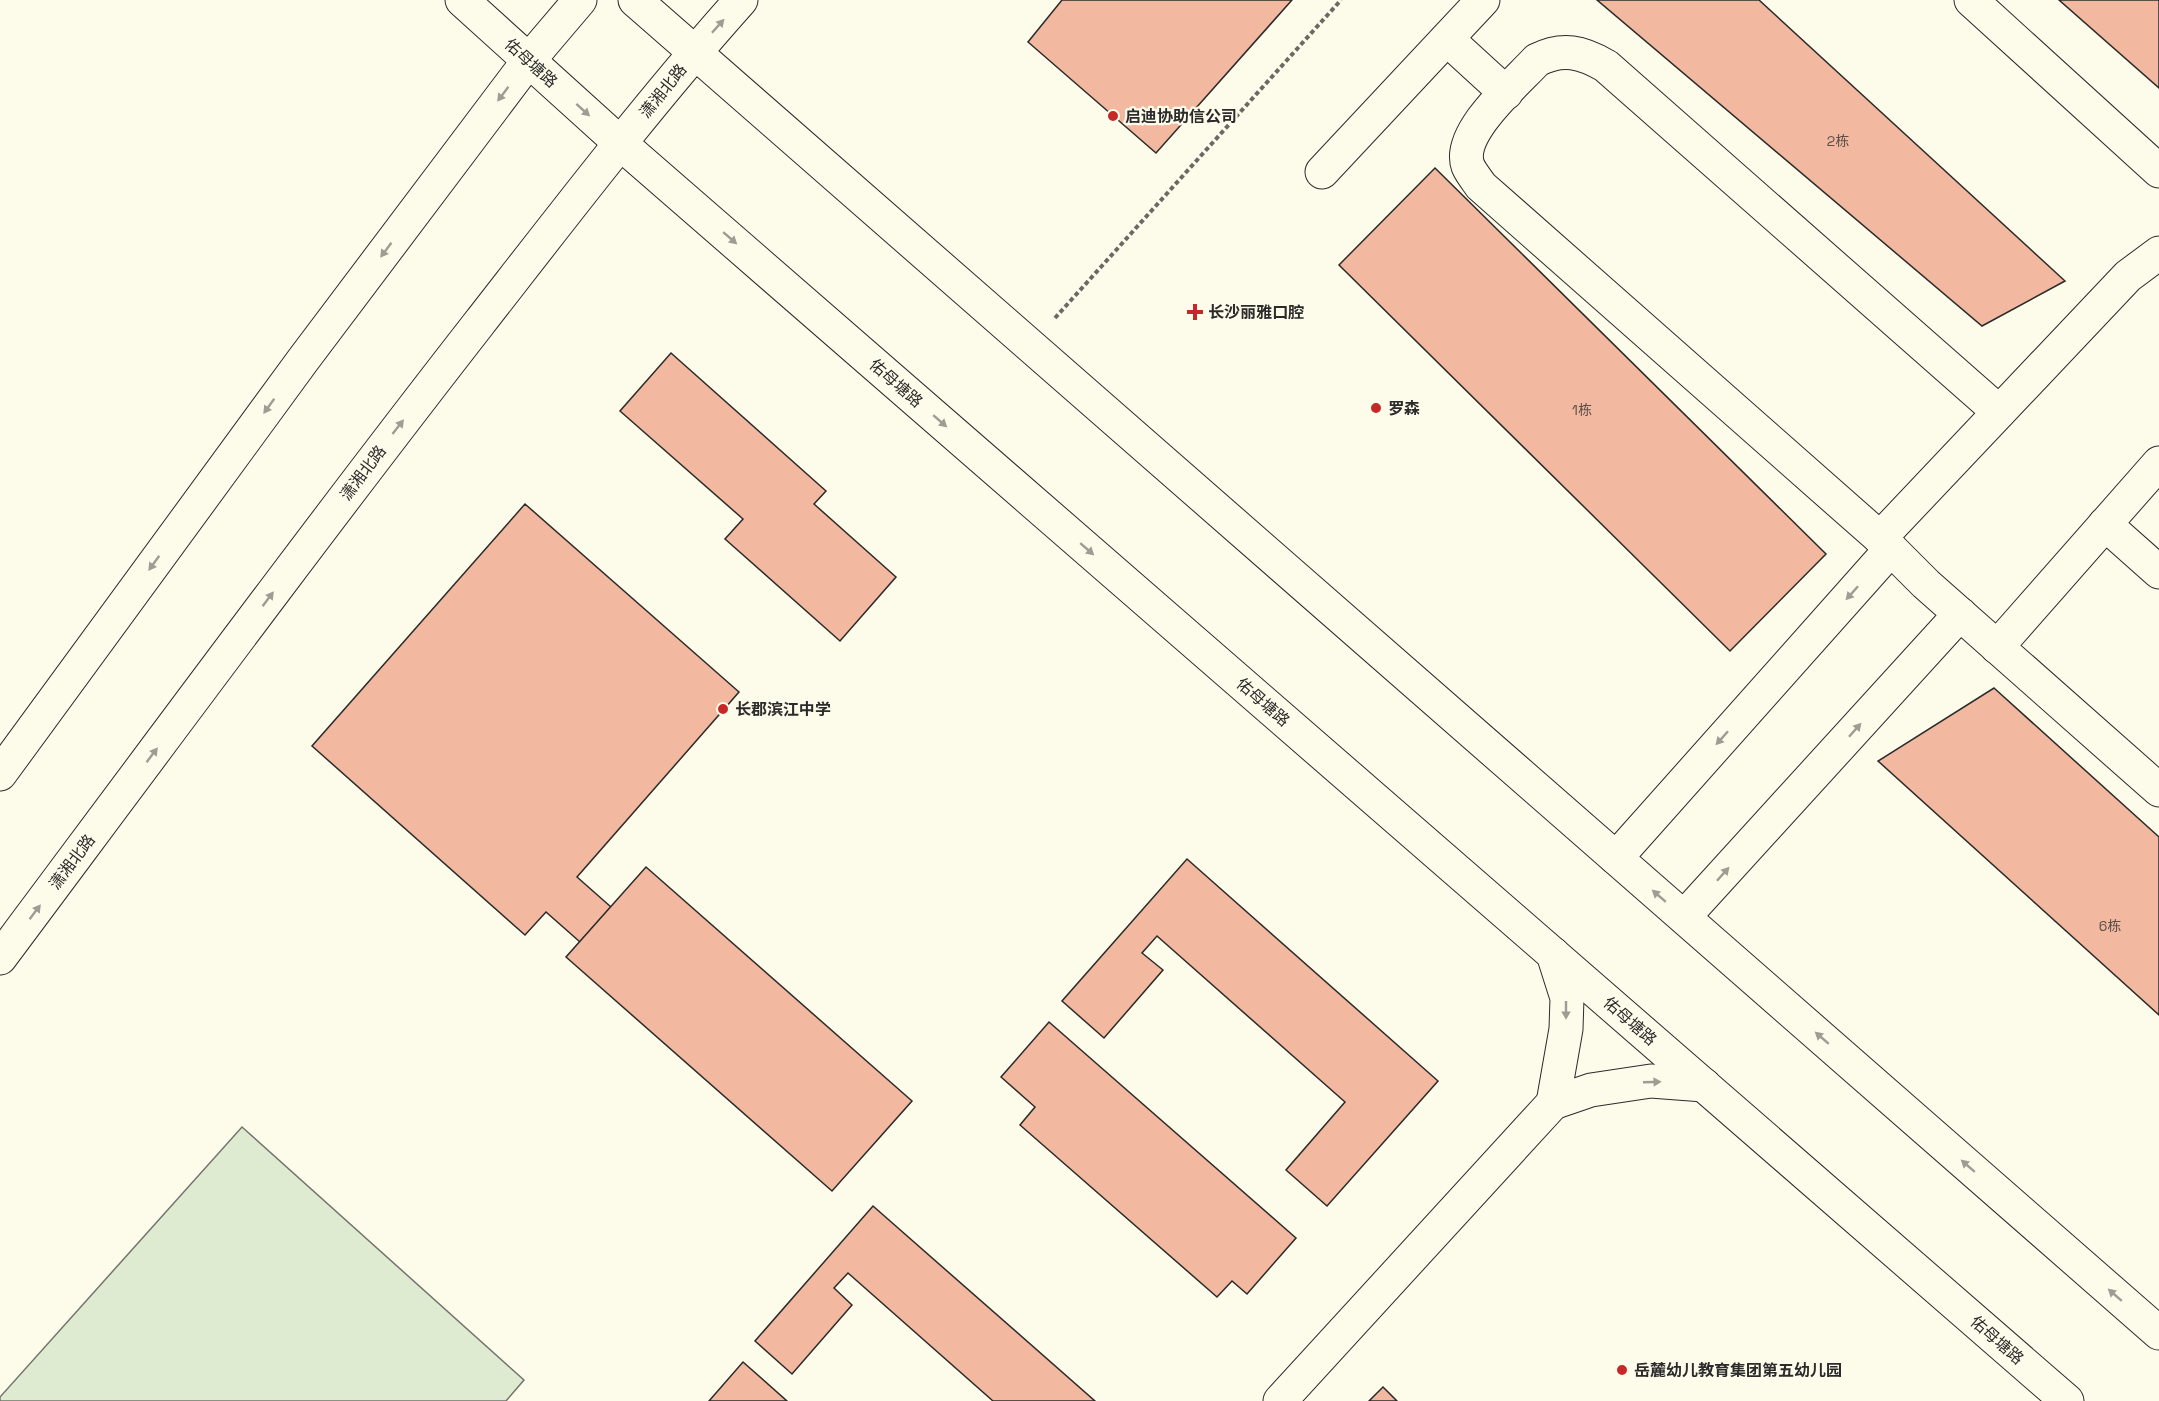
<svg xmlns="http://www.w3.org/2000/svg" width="2159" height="1401" viewBox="0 0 2159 1401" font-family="'Space Grotesk','Noto Sans SC',sans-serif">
<rect width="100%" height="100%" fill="#fdfbea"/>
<!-- green -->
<path fill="#deebd1" stroke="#74746e" stroke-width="1.5" d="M242,1127L524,1380L506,1401H0V1397Z"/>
<!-- building -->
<g fill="#f2b8a0" stroke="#2b2b2b" stroke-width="1.5">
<path d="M1062,0H1292L1156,153L1028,42Z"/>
<path d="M1597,0H1759L2065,281L1982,326Z"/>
<path d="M2059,0H2159V88Z"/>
<path d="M1435,168L1826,554L1730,651L1339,265Z"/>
<path d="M671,353L826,491L814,504L896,577L840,641L725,539L743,519L620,411Z"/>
<path d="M525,504L739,692L577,877L611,907L580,942L546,912L525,935L312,746Z"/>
<path d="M1994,688L2159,837V1015L1878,761Z"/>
<path d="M1187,859L1438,1081L1327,1206L1286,1170L1345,1102L1157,936L1142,953L1163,970L1104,1038L1062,1001Z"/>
<path d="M646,867L912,1101L832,1191L566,957Z"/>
<path d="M1049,1022L1296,1238L1247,1294L1232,1281L1217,1297L1020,1125L1035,1107L1001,1077Z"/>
<path d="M873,1206L1095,1401H993L848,1273L834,1288L852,1305L792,1374L755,1341Z"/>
<path d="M743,1362L787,1401H709Z"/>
<path d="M1383,1387L1397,1401H1369Z"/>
</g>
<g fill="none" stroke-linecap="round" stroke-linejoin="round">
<!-- minor casing -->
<g stroke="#2b2b2b" stroke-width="35">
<g id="minor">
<path d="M1971,0L2159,171"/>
<path d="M1447,39L1506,93"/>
<path d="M1322,172L1483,0"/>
<path d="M1999,412L1606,66C1582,52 1563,47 1537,60C1516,83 1456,133 1468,166C1471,173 1477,180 1481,186L1880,538L1926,584L2159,790"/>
<path d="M2105,524L2159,572"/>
<path d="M1880,538L2128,276L2159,253"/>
<path d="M1997,647L2159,463"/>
<path d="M1616,858L1891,549"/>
<path d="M1684,917L1960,614"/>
<path d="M1553,954L1567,998L1566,1029L1553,1103L1591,1090L1651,1081L1704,1085"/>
<path d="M1280,1401L1553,1103"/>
</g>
</g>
<!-- major casing -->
<g stroke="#2b2b2b" stroke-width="35">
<g id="major">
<path d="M462,0L620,143L2067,1401"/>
<path d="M635,0L2159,1333"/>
<path d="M0,774L303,360L529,60L580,0"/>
<path d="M0,958C159,745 317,531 480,322C565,213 649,103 741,0"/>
</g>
</g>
<!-- path -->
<path stroke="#6a6964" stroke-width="4" stroke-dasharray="4.5 3" stroke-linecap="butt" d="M1055,318L1341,0"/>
<!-- minor -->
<use href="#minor" stroke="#fdfbea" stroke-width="33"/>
<!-- major -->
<use href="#major" stroke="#fdfbea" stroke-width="33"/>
</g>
<!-- one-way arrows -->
<defs><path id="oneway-solid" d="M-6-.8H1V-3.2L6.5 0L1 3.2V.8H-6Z" transform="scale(1.5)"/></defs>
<g fill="#9e9d94">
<use href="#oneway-solid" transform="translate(718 26) rotate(-48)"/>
<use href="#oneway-solid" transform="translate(503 94) rotate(127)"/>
<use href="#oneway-solid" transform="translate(583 110) rotate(42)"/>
<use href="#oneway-solid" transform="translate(730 238) rotate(41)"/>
<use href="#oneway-solid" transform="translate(386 250) rotate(127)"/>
<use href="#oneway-solid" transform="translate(269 406) rotate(126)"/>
<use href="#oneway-solid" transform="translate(940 421) rotate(41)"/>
<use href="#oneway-solid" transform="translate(398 427) rotate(-52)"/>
<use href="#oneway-solid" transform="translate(1087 549) rotate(41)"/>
<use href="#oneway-solid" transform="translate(154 563) rotate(126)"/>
<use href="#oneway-solid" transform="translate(1852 593) rotate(132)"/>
<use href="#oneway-solid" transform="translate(268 599) rotate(-53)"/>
<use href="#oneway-solid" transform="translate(1855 730) rotate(-48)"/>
<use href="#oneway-solid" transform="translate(1722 738) rotate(132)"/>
<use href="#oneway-solid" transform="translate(152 755) rotate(-53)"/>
<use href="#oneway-solid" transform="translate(1723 874) rotate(-48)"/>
<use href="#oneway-solid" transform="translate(1659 896) rotate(-139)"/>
<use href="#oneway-solid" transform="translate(35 912) rotate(-53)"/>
<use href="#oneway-solid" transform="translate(1566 1010) rotate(90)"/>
<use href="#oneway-solid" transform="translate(1822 1038) rotate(-139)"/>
<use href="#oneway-solid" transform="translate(1652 1082) rotate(-2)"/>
<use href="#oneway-solid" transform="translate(1968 1166) rotate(-139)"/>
<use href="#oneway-solid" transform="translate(2115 1295) rotate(-139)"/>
</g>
<!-- markers -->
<g fill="#c62828" stroke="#fdfbea" stroke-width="2">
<circle cx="1113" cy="116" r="6"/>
<path d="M1192 303h6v6h6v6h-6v6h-6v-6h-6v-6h6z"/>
<circle cx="1376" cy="408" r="6"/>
<circle cx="723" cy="709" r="6"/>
<circle cx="1622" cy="1370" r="6"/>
</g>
<g text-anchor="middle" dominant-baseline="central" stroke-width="4.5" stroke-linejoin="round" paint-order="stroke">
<!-- number labels -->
<g font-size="14" fill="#5d4e48">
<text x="1838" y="141">2栋</text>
<text x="1582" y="410">1栋</text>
<text x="2110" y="926">6栋</text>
</g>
<!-- street labels -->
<g font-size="16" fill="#2b2b2b" stroke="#fdfbea">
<text transform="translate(531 63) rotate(42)">佑母塘路</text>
<text transform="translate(663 91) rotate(-51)">潇湘北路</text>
<text transform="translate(896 383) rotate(41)">佑母塘路</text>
<text transform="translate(363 473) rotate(-53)">潇湘北路</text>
<text transform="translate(1263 702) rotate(41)">佑母塘路</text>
<text transform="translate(72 862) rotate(-53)">潇湘北路</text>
<text transform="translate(1630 1021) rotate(41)">佑母塘路</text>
<text transform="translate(1997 1340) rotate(41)">佑母塘路</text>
</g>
<!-- poi labels -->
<g font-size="16" font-weight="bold" fill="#2b2b2b" stroke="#fdfbea" text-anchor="start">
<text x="1125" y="116">启迪协助信公司</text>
<text x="1208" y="312">长沙丽雅口腔</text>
<text x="1388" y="408">罗森</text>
<text x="735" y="709">长郡滨江中学</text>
<text x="1634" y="1370">岳麓幼儿教育集团第五幼儿园</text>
</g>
</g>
</svg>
